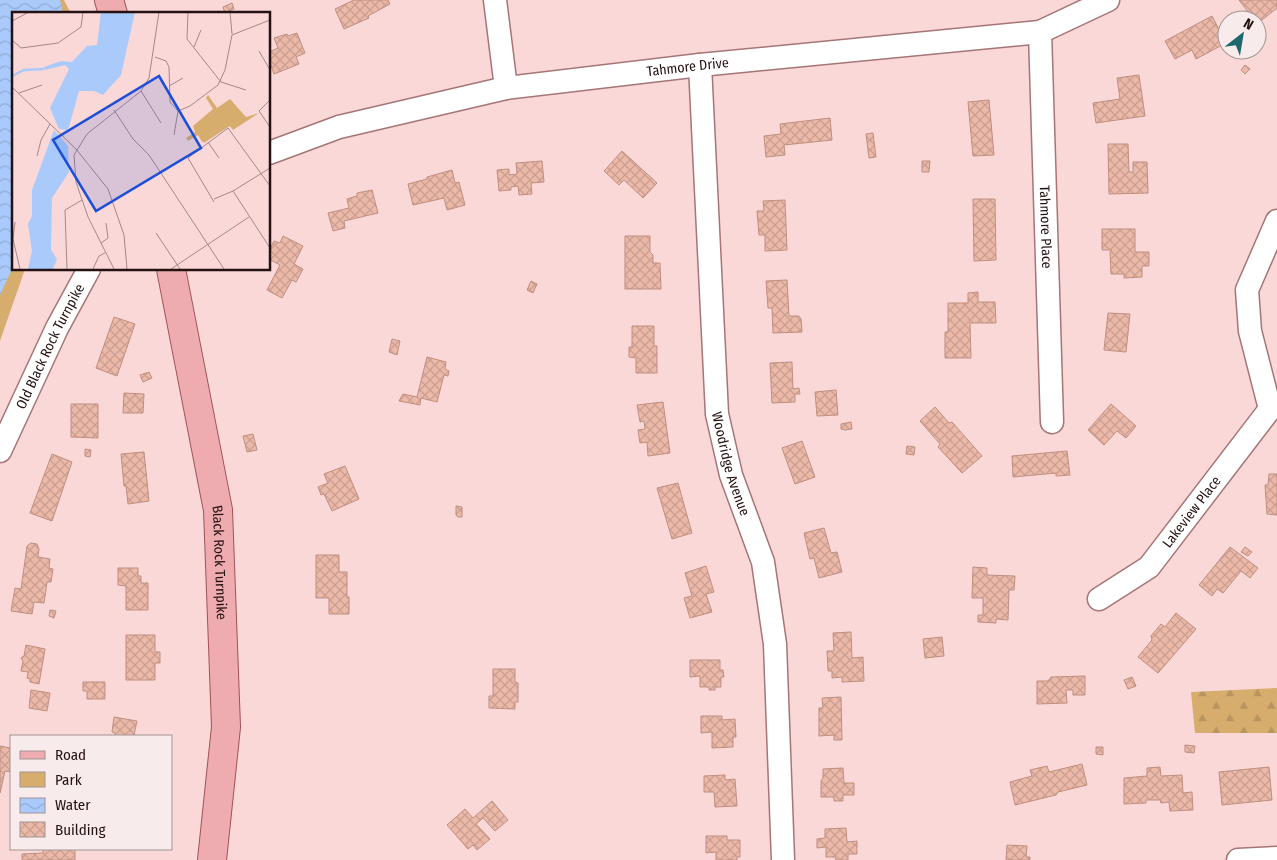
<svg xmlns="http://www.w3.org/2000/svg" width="1277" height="860" viewBox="0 0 1277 860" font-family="'Fira Sans Condensed',sans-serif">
<defs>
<pattern id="forest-firs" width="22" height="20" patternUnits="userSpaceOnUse" patternTransform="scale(1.25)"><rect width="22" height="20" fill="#d7ad6e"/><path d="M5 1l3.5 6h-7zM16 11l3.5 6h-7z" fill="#b8945e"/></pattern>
<pattern id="water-waves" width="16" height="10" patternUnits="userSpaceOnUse" patternTransform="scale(1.25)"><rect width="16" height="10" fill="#a9cafb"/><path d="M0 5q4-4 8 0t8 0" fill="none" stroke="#91acd6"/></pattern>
<pattern id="building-cross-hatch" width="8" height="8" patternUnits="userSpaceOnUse" patternTransform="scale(1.25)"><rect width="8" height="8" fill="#ecb9a9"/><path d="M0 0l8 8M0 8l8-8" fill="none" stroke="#ca9e90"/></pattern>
</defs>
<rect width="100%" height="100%" fill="#fad8d8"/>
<!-- forest -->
<path fill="url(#forest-firs)" d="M1277,688V733H1195L1191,692Z"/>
<!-- park -->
<path fill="#d7ad6e" d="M0,0H64L71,14H14V269H25L0,341Z"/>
<!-- water -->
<path fill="url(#water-waves)" d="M0,0H60L63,14H14V265L0,295Z"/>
<!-- building -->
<g fill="url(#building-cross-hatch)" stroke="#bf8f80">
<path d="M354,0H388L390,4L368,16L369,18L344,29L335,9Z"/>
<path d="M1239,0H1277V8L1257,24V20H1254Z"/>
<path d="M232,3L234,9L225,13L223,7Z"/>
<path d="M1212,16L1226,43L1196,59L1192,50L1175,59L1165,41Z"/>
<path d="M297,33L305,53L296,57L299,64L274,74L269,60V52L278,48L274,38L287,34L288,36Z"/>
<path d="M1245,65L1250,69L1245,74L1241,70Z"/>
<path d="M1139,75L1145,116L1096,123L1093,103L1120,99L1117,78Z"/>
<path d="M989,100L994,155L973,156L968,102Z"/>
<path d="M830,118L832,140L784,145L785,155L766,157L764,136L781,134L780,124Z"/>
<path d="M873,133L876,157L869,158L866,134Z"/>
<path d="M1108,144H1128L1129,172H1133V162H1147L1148,193L1109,194Z"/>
<path d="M622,151L657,183L643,198L624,180L619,185L604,171Z"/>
<path d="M542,161L544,182L531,183L532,194L519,195L518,186L511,187V190L499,191L497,170L509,169V175L517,174L516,163Z"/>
<path d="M922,161H930L929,172H922Z"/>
<path d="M452,170L455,183L459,182L465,205L447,210L444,198L413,205L408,184L427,179V177Z"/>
<path d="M372,190L378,213L344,221L345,228L333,231L328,213L349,208L347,199L357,196V193Z"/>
<path d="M973,199H995L996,260L974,261Z"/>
<path d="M785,200L787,250L765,251V235H759L757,211H764L763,201Z"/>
<path d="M1102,229H1135V252H1149V266H1142V277L1124,278V274H1111L1110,252L1112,250H1102Z"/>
<path d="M283,236L303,246L294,264L303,269L296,282L292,280L282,298L267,290L280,265L269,259V251L274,241L280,243Z"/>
<path d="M625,236H650V252L653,255V263H660L661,289H625Z"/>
<path d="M787,280L789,316H799L801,319L802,332L773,333L772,308H768L766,281Z"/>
<path d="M531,281L537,284L533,293L527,290Z"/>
<path d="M978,292V302H995L996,323H970L971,358H945V332H948V303H968V293Z"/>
<path d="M1108,313L1130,314L1126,352L1104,350Z"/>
<path d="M114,317L135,324L117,376L96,368Z"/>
<path d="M632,326H654V346H657V373H636V358L629,357V347H632Z"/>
<path d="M392,339L400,341L397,355L389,352Z"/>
<path d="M427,357L446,362L445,369L449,371L448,376L444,375L437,402L421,398L420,405L399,401L403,394L417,397Z"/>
<path d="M792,362L793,389L799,388L800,394H795V402L772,403L770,363Z"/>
<path d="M149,372L152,378L143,382L140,375Z"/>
<path d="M836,390L838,415L817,416L815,392Z"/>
<path d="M124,393L144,394L143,413H123Z"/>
<path d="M663,402L670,453L648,456L647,442L640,443L638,430L645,429L644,421L640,422L637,405Z"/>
<path d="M71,404H98V438L71,437Z"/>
<path d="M1111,404L1136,426L1126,438L1117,431L1104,445L1088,430Z"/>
<path d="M935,407L949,423L952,422L982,456L962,473L938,447L940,444L920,421Z"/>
<path d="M851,422L852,429L845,430L841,429V424Z"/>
<path d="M253,434L257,450L247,452L243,436Z"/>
<path d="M802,441L815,477L795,484L782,448Z"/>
<path d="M907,446L915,447L914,455L906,454Z"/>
<path d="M85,449L91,450L90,457L85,456Z"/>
<path d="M1067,451L1070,475L1056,476V473L1013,477L1012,456Z"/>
<path d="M144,452L149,501L128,504L126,486H124L121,454Z"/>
<path d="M52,454L72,462L52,521L30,513Z"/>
<path d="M345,466L359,499L332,511L324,494L321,495L318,487L328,483L324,474Z"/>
<path d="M1269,474H1277V515L1267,514L1265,485H1268Z"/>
<path d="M678,483L692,533L672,539L657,488Z"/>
<path d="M456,506L462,507V517H458L456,515Z"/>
<path d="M824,528L831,553L837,552L842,572L819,578L814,558L810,559L804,533Z"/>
<path d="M31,543L37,544L39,549L38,557L50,559L49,568L53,569L51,582H47L44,603L34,602L32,614L11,611L15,588L21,589L27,546Z"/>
<path d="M1230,547L1258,568L1250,578L1241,571L1223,593L1217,589L1212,596L1199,585Z"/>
<path d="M1245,547L1252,552L1248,556L1241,552Z"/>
<path d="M316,555H339V572H347V597H349V614H329V598H316Z"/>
<path d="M706,566L714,592L706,594L712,612L690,618L684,598L692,596L685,573Z"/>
<path d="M973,567L987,568V575L1015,576L1014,590H1009L1008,620L996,619V623L978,622V615H983V598H972Z"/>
<path d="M118,568H138V576H141V583H148V610H126V586L118,585Z"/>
<path d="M50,610L56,611L54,618L49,616Z"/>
<path d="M1176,613L1196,629L1158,673L1138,657L1152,640L1151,636L1161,624L1165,627Z"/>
<path d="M851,632L852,658L863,657L864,681L842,682V677L832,678V671H828L827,651H834L833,633Z"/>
<path d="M126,635H155V652H160V663H155V680H126Z"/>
<path d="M942,637L944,656L925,658L923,639Z"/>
<path d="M26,645L45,649L39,684L30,682V679L27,678L28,672L21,671L23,661L21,658L24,656Z"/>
<path d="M690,660H720V670H723L724,677H721V687H715V690H709V687H700V676L690,677Z"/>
<path d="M493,669H515V682L518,683V702H515V709L489,708V696H493Z"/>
<path d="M1085,676V695H1073V690H1066L1067,703L1037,704V681H1048L1051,677Z"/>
<path d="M1132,677L1136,686L1128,689L1124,680Z"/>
<path d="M83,682H105V699H87V691H83Z"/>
<path d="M31,690L50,693L47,711L29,708Z"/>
<path d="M841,697L842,740H834V735L819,736V708H823L822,698Z"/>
<path d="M701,716H722V720L735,719L736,737H733V747L712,748V732L701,733Z"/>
<path d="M114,717L137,721L134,735L137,736H115V733L112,732Z"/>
<path d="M1185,745L1195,746L1194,753L1185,752Z"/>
<path d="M0,746L11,748V772L5,771L0,793Z"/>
<path d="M1096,747H1103V755L1096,754Z"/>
<path d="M1082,764L1087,785L1058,792L1056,795L1015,805L1010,782L1032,776L1030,770L1047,766L1049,772Z"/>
<path d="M1160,767L1161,776L1182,775L1183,793L1192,792L1193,810L1170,811L1169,802L1161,803L1160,800H1146V803L1124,804V778L1147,776V768Z"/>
<path d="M1269,767L1272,800L1222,805L1219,772Z"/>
<path d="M843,768L844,783H854V795H843V801H834V797H821V781L823,778V769Z"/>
<path d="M725,775V780L735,779L737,806L715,807L714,792H704V776Z"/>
<path d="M492,801L508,820L495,831L483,818L476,824L490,839L477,850L473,845L468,849L447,825L465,809L473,818Z"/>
<path d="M846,828L847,842L857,841V854H848V860H836L835,857H826V847L817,848V839L825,838V829Z"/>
<path d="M706,836H727V840H740V857H737V860H716V852L706,853Z"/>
<path d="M1007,845L1027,846L1026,857H1030V860H1006Z"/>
<path d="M43,849H75V860H22V854L43,853Z"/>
</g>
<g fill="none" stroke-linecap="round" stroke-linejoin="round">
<!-- minor casing -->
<g stroke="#a67576" stroke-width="25">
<g id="minor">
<path d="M495,0L506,88"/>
<path id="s1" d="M1040,32L1052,422"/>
<path id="s2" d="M700,65L717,414L731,475L763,562L775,644L783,860"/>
<path id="s3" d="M269,153L339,127L506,88L700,65L1040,32L1108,0"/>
<path d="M1270,409L1250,331L1247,290L1277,221"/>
<path id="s4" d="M0,451L57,328L89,269"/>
<path id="s5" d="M1099,599L1149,567L1270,409"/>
<path d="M1238,860L1277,858"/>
</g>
</g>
<!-- major casing -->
<g stroke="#a15156" stroke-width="30">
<g id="major">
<path d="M109,0L113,14"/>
<path id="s6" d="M171,269L218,510L226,727L212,860"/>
</g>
</g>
<!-- minor -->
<use href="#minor" stroke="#fff" stroke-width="22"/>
<!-- major -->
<use href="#major" stroke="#efacb0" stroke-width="28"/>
</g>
<g text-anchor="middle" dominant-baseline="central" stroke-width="4" stroke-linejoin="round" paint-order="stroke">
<!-- street labels -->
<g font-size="14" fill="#241112" stroke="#f7ebeb">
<text stroke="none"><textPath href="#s3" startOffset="429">Tahmore Drive</textPath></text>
<text stroke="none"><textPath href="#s1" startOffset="195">Tahmore Place</textPath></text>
<text stroke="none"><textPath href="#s4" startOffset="116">Old Black Rock Turnpike</textPath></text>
<text stroke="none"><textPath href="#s2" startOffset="401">Woodridge Avenue</textPath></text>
<text stroke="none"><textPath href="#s5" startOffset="129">Lakeview Place</textPath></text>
<text stroke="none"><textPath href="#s6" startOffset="298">Black Rock Turnpike</textPath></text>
</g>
</g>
<!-- overview -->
<g transform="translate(12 12)">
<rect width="258" height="258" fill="#fad8d8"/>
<path d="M201,97L206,102L192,128L190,130L186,123L176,129L174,126L183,120L181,114Z" fill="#d7ad6e"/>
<path d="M196,83L205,96L218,87L234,105L247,101L221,118L218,114L213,117L192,131L182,115L203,100L194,86Z" fill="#d7ad6e"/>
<path d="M89,0H123L109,63L91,83L82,79H67L57,115L55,118L47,117L38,96L57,57L53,53L33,58L32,55L49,49L60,50L75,34L85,33ZM42,118L56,134L57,160L40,186L39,238L45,247L41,257H16L20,239L16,212L20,204V178Z" fill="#a9cafb"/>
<path fill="none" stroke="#a9cafb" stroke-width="2.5" d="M0,64L12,58L32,57"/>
<path fill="none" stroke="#a48889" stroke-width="1" d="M176,0L175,27L209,70L234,78M218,0L220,22M0,9L17,0M0,28L9,36L46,31L69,15L71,0M182,35L189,18M247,39L258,58M143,45L154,49L157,55L158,90L166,99M157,74L171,66M0,75L64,137L96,177L112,223L115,257M129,79L149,111M7,81L30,73M258,88L247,99L258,115M102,98L121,127L137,143L212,257M166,99L178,94L206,73L213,58L220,23L258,8M162,123L166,99M196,130L207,146M25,144L29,128L38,112M221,179L258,236M202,187L221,179L258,156M202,190L176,146L216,116L258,174M3,210L1,227L8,257M144,221L168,257M89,231L96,226L94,211M55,257L53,198L70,188M81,257L87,244L93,241M102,257L76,205L64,170L62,143L75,122L129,79L137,66L147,0M159,257L237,205"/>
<path fill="#1d4ed8" fill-opacity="0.15" stroke="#1d4ed8" stroke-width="2.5" d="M147,64L189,136L84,199L41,128Z"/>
<rect width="258" height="258" fill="none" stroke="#241112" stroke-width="2.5"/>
</g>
<!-- legend -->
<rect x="10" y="735" width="162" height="115" fill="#f7ebeb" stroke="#a39494"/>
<rect x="20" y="751" width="25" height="8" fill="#efacb0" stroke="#a39494"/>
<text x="55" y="760" font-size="15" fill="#241112">Road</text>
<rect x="20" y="772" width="25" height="15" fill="#d7ad6e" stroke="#a39494"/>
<text x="55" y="785" font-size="15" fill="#241112">Park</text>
<rect x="20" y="798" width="25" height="15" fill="url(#water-waves)" stroke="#a39494"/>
<text x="55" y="810" font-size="15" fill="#241112">Water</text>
<rect x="20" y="822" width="25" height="15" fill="url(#building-cross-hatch)" stroke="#a39494"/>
<text x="55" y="835" font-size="15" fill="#241112">Building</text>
<!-- north arrow -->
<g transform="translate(1242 35) rotate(31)"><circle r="24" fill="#f7ebeb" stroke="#a39494"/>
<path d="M0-4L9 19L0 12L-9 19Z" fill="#1c696b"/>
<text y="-8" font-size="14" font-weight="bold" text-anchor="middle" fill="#241112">N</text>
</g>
</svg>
